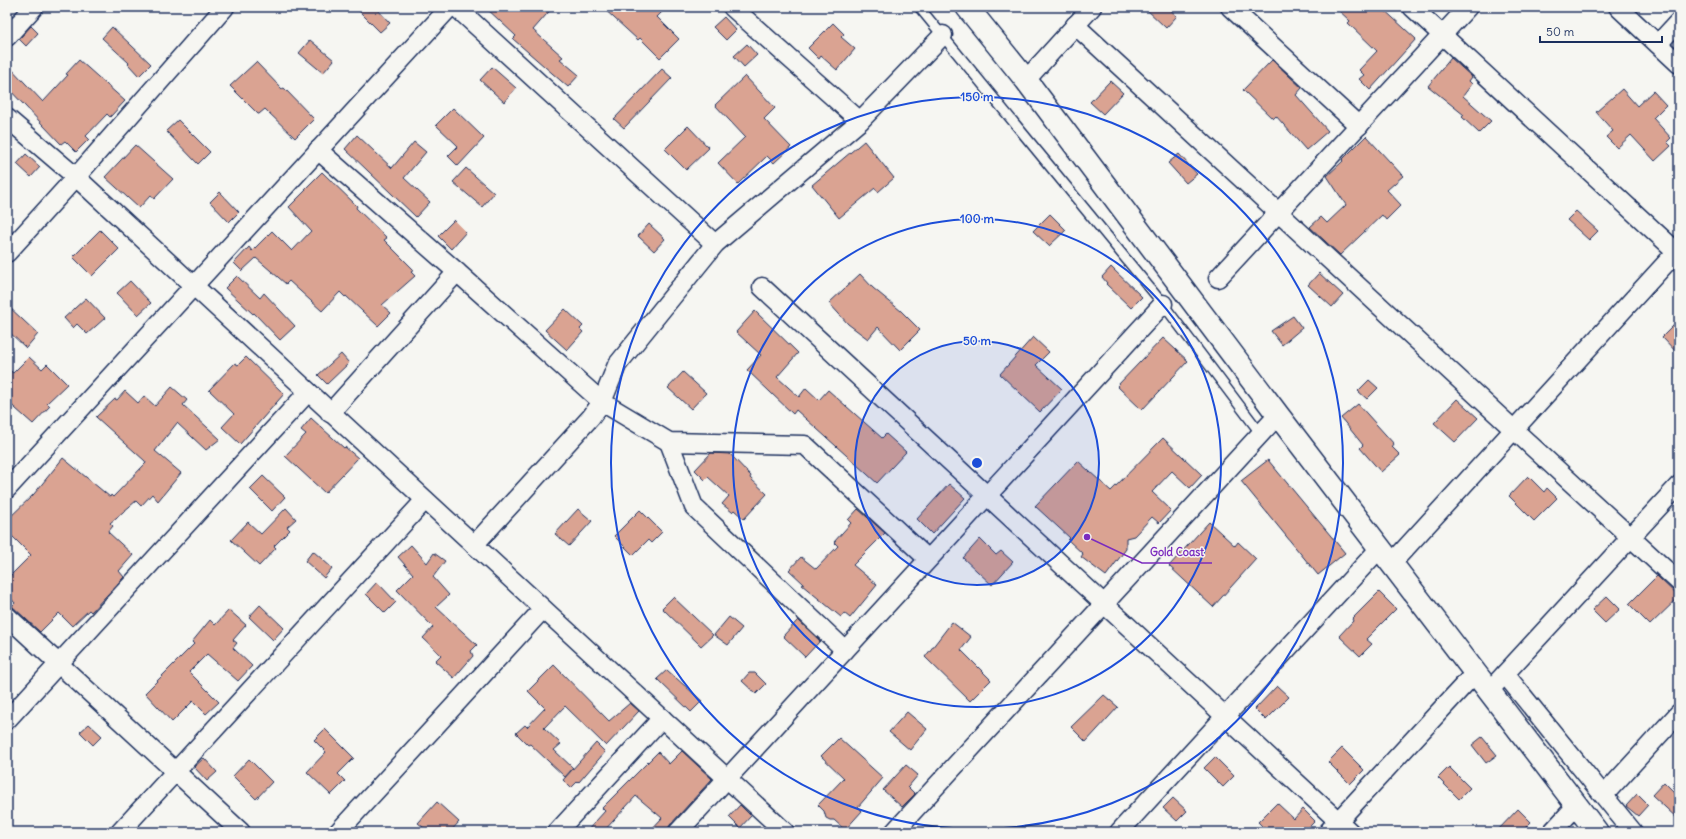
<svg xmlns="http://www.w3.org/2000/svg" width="1686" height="839" viewBox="0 0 1686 839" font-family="Delius,sans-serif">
<rect width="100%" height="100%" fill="#f6f6f2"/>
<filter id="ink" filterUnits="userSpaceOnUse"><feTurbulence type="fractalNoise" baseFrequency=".025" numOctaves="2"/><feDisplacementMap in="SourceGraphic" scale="8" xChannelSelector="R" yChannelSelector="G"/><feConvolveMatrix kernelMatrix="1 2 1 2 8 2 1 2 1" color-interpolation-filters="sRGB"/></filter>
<g filter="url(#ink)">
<!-- building -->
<g fill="#daa392" stroke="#1b2f5e">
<path d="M355,7H375L390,23L380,32Z"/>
<path d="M485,7H553L533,30L563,57L560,59L579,75L568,87L513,39L516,36Z"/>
<path d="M602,7H667L657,17L679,39L660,58L640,38L638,40Z"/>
<path d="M1144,7H1167L1177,16L1166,28Z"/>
<path d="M1335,7H1381L1416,39L1370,90L1359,79L1364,75L1359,70L1377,51L1348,23L1350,21Z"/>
<path d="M724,17L736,30L726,40L713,27Z"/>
<path d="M833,23L844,34L841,37L855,49L837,70L821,56L819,59L808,48Z"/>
<path d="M31,26L38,33L26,46L19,39Z"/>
<path d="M112,27L151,64L139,76L128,64L129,63L102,38Z"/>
<path d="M310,40L334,60L323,73L299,53Z"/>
<path d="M747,44L757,55L744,67L734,56Z"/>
<path d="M1451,58L1472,77L1469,81L1472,84L1463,96L1491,121L1479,133L1462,117L1464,115L1428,86Z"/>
<path d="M79,60L125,101L110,117L107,114L86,136L89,139L76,152L65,141L61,144L7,87V64L43,102L68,75L66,74Z"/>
<path d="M1272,60L1302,88L1296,95L1328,131L1306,150L1276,116L1273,119L1243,90Z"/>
<path d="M256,62L282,89L284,88L314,119L295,138L265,109L259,114H258L230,86Z"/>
<path d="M492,67L516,88L504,102L480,80Z"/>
<path d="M662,69L672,78L624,128L614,119Z"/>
<path d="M745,76L775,108L764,119L791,147L774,163L767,156L738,184L718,163L745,137L715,105Z"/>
<path d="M1110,81L1123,93L1103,114L1090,102Z"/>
<path d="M1622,89L1637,106L1653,91L1666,105L1653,118L1671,138L1667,142L1671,146L1655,161L1631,135L1617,148L1606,137L1613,131L1596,112Z"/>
<path d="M453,108L484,138L458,166L448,156L458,146L436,125Z"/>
<path d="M178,120L210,152L198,164L166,131Z"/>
<path d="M688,126L709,148L686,170L665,149Z"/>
<path d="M357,135L392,168L414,142L426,152L404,178L430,202L416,217L345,149Z"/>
<path d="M1366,136L1403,176L1387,190L1401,205L1386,220L1382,215L1340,255L1310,227L1321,217L1327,223L1346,205L1327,176L1343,161L1342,160Z"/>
<path d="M864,141L894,178L878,192L875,188L839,218L812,185Z"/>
<path d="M135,145L173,179L154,199L151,195L139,208L105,177Z"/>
<path d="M26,154L40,167L31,177L17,164Z"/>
<path d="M1179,154L1197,174L1186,183L1168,163Z"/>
<path d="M466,168L494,193L482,207L453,182Z"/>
<path d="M322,172L357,206L356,208L387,238L384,240L414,270L411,272L415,276L382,305L391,313L378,326L346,296L345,297L340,292L322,311L289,281L286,284L256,258L242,271L234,263L249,247L252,251L272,231L292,251L311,231L289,207L306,190L305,189Z"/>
<path d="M220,192L239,212L229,222L210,202Z"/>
<path d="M1576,211L1598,231L1589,240L1567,220Z"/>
<path d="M1050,214L1066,230L1049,246L1033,231Z"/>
<path d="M454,220L466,232L451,249L438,236Z"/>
<path d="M649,224L665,239L654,251L638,236Z"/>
<path d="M100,230L119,249L92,276L73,257Z"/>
<path d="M1111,267L1142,297L1131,308L1106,284L1107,283L1102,277Z"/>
<path d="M1319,273L1343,295L1332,307L1308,285Z"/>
<path d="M860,274L873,288L901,311L920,330L900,350L878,327L868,339L848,324L829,303Z"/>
<path d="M237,276L260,298L264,293L295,326L280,340L254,313L253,314L225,288Z"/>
<path d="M130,281L151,303L138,315L117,293Z"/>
<path d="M86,298L105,318L87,334L77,324L73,328L64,318Z"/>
<path d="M7,305L38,334L26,348L7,330Z"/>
<path d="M565,309L583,326L580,329L583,332L567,350L545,330Z"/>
<path d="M755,311L798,353L777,377L799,397L806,388L819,400L828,390L882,438L886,434L906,452L877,483L796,410L793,414L747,370L761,355L736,332Z"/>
<path d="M1293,316L1302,328L1282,345L1271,331Z"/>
<path d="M1679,320V355L1662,337Z"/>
<path d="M1033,337L1049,352L1036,365L1062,389L1040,412L1000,374Z"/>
<path d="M1163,338L1188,361L1142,410L1117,386Z"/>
<path d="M341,354L349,363L327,384L318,375Z"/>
<path d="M29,357L42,369L47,364L67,384L47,403L50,406L33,424L7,401V368L13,373Z"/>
<path d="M246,357L284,394L240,444L222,427L234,414L209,390L235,363L238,365Z"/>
<path d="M683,372L706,393L691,409L668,388Z"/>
<path d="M1369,380L1378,388L1367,399L1358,391Z"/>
<path d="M172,387L187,400L183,405L220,439L206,450L177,423L155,451L181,473L158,501L152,494L141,506L136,501L110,523L113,526L108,532L133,555L119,571L124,577L91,612L89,610L72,626L59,613L40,632L12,606L15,603L7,594V579L31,555L7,531V520L34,494L63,458L110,497L111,495L113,497L146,463L145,461L96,417L115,399L117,400L125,391L138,403L144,396L155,406Z"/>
<path d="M1457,399L1478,418L1455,442L1434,423Z"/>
<path d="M1358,404L1394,444L1392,447L1400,455L1381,472L1360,448L1363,445L1341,418Z"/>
<path d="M311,418L344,448L345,447L358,458L325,493L285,456L306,434L301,430Z"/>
<path d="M1163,438L1202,475L1190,488L1172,471L1152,492L1171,510L1159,523L1152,517L1134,536L1126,538V549L1106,576L1081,557L1083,554L1068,540L1070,538L1035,506L1078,461L1111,491Z"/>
<path d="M711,453L730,454L751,476L750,478L767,494L744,519L734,510L732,512L722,504L729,496L708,477L705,480L695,470Z"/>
<path d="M1268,460L1345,553L1318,575L1241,481Z"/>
<path d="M263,476L285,497L272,511L250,489Z"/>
<path d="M1528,476L1544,492L1547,488L1557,498L1534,521L1509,496Z"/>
<path d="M949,484L965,498L932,534L917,519Z"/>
<path d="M286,508L296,519L287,527L290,530L274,546L276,548L259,566L231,540L248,522L261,534Z"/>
<path d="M578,509L592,521L569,546L555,534Z"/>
<path d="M858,509L885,533L853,565L877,585L850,618L844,613L841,617L802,585L804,584L789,570L801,557L816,569L838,546L834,542L851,523L848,520Z"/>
<path d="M640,510L662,532L651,543L648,540L633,555L614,536Z"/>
<path d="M1209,522L1235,546L1238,542L1256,559L1213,607L1169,566Z"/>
<path d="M980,539L996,555L1001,551L1013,562L992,585L963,558Z"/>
<path d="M411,545L427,563L434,553L445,561L433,577L449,595L436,607L477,645L471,651L473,656L454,678L435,661L441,655L423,638L433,627L397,590L413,574L398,557Z"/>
<path d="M313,551L332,568L324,578L305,561Z"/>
<path d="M1657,576L1679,597L1650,625L1629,604Z"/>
<path d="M377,582L396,602L385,613L366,594Z"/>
<path d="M1379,592L1396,609L1366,639L1372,644L1360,656L1339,636L1353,621L1352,619Z"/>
<path d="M1607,596L1620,609L1605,623L1592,610Z"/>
<path d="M673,597L713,635L701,646L663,609L662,608Z"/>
<path d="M260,605L284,628L273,640L249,617Z"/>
<path d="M229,610L246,625L233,640L237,643L233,648L252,666L238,681L207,654L189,672L219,702L206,714L193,701L172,722L145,693L194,644L192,642L210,620L215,625Z"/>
<path d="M729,617L742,628L728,645L714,635Z"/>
<path d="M798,620L820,641L805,657L783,636Z"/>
<path d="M952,622L971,637L961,650L991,680L970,701L925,657Z"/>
<path d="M554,665L609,721L630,703L639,711L606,746L565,706L544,728L561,744L554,750L573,768L565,777L530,744L528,745L516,733L525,725L527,727L545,708L528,691Z"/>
<path d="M667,670L702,701L691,712L657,679Z"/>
<path d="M749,673H755L766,684L756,694L742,681Z"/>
<path d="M1277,686L1289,697L1266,720L1255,709Z"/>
<path d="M1104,695L1118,707L1086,742L1071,727Z"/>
<path d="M907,712L927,729L910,750L889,732Z"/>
<path d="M89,724L102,736L93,745L80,732Z"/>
<path d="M325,729L354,758L338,774L345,781L331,795L307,772L326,752L314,740Z"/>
<path d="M1482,737L1497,755L1486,763L1472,745Z"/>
<path d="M839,738L883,778L858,807L862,811L845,830L834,820H830L826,818L824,811L818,805L844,778L821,756Z"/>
<path d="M596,743L605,752L579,782L578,781L571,788L563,780Z"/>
<path d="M1342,748L1364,770L1350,784L1328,762Z"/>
<path d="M682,751L712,779L670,825L666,832H649L662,818L636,796L603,832H586L605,811L602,808L658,752L669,764Z"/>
<path d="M1215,757L1234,776L1223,787L1204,768Z"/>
<path d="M204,758L217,772L207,781L194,767Z"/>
<path d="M249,759L272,782L256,799L233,776Z"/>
<path d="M906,765L918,775L908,787L915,794L902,807L883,790Z"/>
<path d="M1449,767L1470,788L1459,799L1438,778Z"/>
<path d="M1664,782L1679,797V820L1652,795Z"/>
<path d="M1637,794L1648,805L1638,816L1626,806Z"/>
<path d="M1173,798L1187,811L1177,821L1163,808Z"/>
<path d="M437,802L459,822L450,832H429L418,823Z"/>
<path d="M1277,803L1294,819L1303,809L1315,821L1306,830L1308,832H1268L1258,822Z"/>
<path d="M740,805L751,816L740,828L729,817Z"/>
<path d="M1518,809L1531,822L1521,832H1496Z"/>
</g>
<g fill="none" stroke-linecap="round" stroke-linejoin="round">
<!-- lane casing -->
<g stroke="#1b2f5e" stroke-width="12">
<path id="lane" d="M919,7L1163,304L1261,434"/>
</g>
<!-- street casing -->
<g stroke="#1b2f5e" stroke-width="21">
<g id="street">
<path d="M456,7L715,244"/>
<path d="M732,7L860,121"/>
<path d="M1230,7L1359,126"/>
<path d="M1412,7L1679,254"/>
<path d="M1618,7L1679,64"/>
<path d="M1075,25L1679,582"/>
<path d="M7,37L34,7"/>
<path d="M1658,44L1679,21"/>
<path d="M1026,80L1092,7"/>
<path d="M7,118L76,177L785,832"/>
<path d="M318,150L457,272L602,402L669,442L805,445L928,559"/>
<path d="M7,253L76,177L225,7"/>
<path d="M1218,278L1468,7"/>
<path d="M762,287L1350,832"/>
<path d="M330,413L457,272"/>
<path d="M669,442L694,507L845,650"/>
<path d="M7,489L450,7"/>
<path d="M474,545L591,417L602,402L617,365L715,244L860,121L943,35"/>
<path d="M1391,564L1679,249"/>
<path d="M7,616L241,832"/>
<path d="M1505,674L1633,832"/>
<path d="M1489,691L1679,485"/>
<path d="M7,720L308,392"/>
<path d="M1604,795L1679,713"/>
<path d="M120,832L425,500"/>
<path d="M338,832L543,609"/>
<path d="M557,832L662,718"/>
<path d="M678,832L1163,304"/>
<path d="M894,832L1278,415"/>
<path d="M1119,832L1380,548"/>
<path d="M1328,832L1475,673"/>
<path d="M1552,832L1577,805"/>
</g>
</g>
<!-- secondary casing -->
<g stroke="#1b2f5e" stroke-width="25">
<path id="secondary" d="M967,7L1026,80L1278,415L1597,832"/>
</g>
<!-- lane -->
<use href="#lane" stroke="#f6f6f2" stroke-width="9"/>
<!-- street -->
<use href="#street" stroke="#f6f6f2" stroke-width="18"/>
<!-- secondary -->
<use href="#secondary" stroke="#f6f6f2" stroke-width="22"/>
</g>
</g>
<!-- distance rings -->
<circle cx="977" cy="463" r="122" fill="#1d4ed8" fill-opacity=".12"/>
<g fill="none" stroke="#1d4ed8" stroke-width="2">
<circle cx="977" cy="463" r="122"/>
<circle cx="977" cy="463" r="244"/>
<circle cx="977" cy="463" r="366"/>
</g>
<circle cx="977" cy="463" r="6" fill="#1d4ed8" stroke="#f6f6f2" stroke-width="2"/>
<g font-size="12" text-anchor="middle" font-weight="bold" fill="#1d4ed8" stroke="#f6f6f2" stroke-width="3" stroke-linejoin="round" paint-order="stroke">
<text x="977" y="101">150 m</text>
<text x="977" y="223">100 m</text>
<text x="977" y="345">50 m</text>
</g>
<!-- callouts -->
<path fill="none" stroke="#7b2cbf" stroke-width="1.5" d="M1087 537L1142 563H1212"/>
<circle fill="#7b2cbf" stroke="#f6f6f2" stroke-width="1.5" cx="1087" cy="537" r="4"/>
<g font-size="11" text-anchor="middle" font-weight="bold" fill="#7b2cbf" stroke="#f6f6f2" stroke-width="3" stroke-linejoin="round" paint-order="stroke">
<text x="1177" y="556">Gold Coast</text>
</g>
<!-- margin -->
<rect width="1686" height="839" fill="none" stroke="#f6f6f2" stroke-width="24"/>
<rect x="12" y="12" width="1662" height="815" fill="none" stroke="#1b2f5e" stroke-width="1.5" filter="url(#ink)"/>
<!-- scale -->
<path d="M1540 36v6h122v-6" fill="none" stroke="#1b2f5e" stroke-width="2"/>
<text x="1546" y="36" font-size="12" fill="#1b2f5e" stroke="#f6f6f2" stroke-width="3" paint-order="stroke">50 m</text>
</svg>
